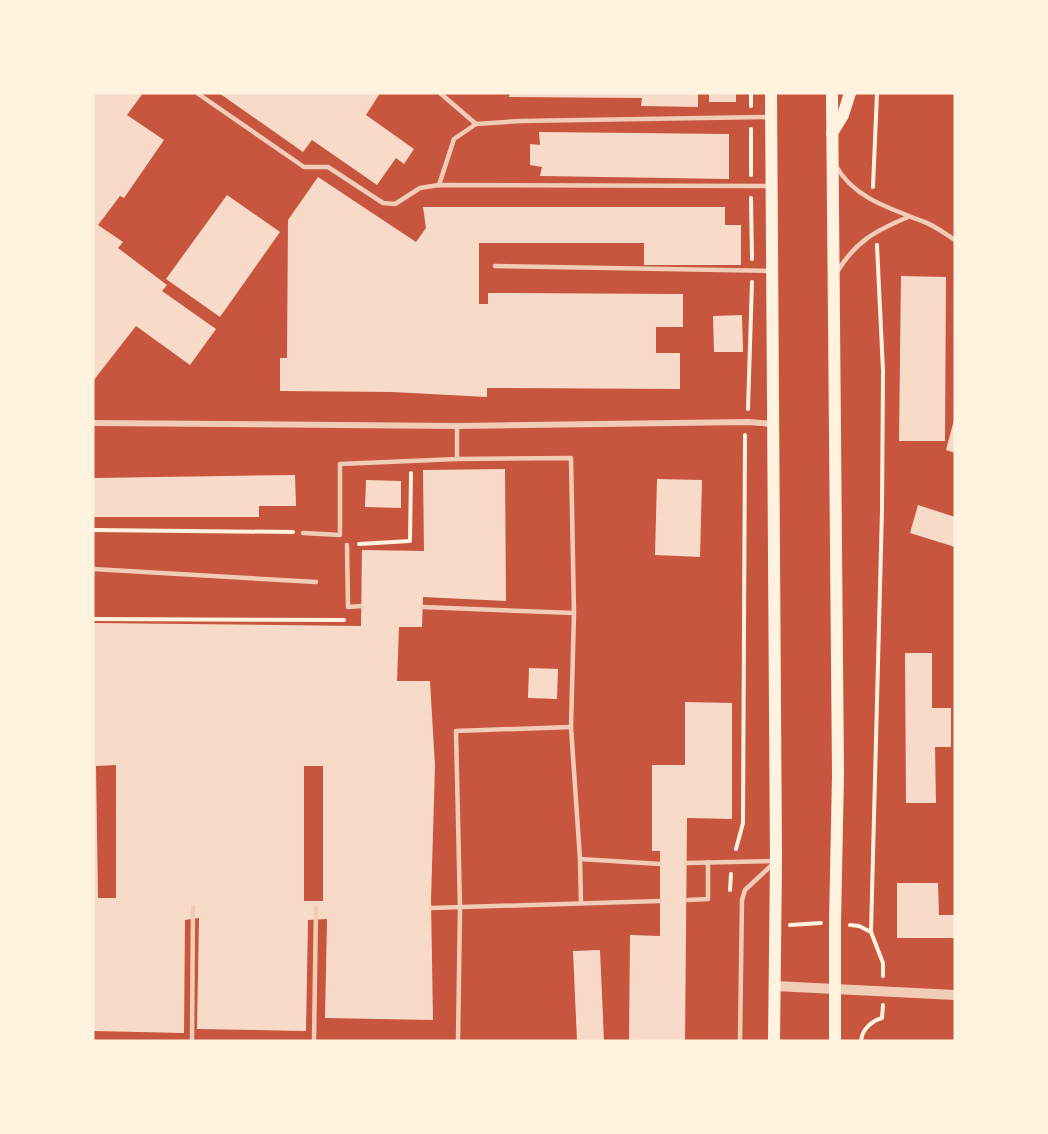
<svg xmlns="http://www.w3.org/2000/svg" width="1048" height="1134" viewBox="0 0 1048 1134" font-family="Montserrat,sans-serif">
<rect width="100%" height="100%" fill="#c8553d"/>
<!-- building -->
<g fill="#f7dbc8" fill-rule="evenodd">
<path d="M93,93H143L127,115L164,140L124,198L120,196L98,225L123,242L118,248L167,285L162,291L216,329L190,365L136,326L93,381Z"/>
<path d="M219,93H380L366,115L414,149L404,164L396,158L377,185L312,140L303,152Z"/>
<path d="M510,93H698V107L641,106L642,98L509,97Z"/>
<rect x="709" y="93" width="27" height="9"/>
<path d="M539,132L729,134V179L540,176L542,167L530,165V144L540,145Z"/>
<path d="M318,177L416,242L426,228L423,207H725V225H741V265H644V243H479V304H488V293L683,294V327H656V353H680V389L487,388V397L392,392L280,391V358H287L288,220Z"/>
<path d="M227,195L280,232L220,317L166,279Z"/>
<path d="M901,276L946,277L945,441H899Z"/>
<path d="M742,315L743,352H714L713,316Z"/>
<path d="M954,420H955V453L946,450Z"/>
<path d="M505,469L506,601L423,597L422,627H399L397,681H430L435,766L431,900L433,1020L325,1018L327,919L308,920L306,1031L197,1029L199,918L185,920L184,1033L93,1031V623L361,626L362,550L424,551L423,470ZM116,765V898H98L96,766ZM304,766H323V901H304Z"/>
<path d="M295,475L296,506H259V517H93V478Z"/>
<path d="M657,479L702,480L700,557L655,555Z"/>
<path d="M366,480L401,481V508L365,507Z"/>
<path d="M918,505L955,517V547L910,533Z"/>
<path d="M905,653H932V708H951V747H935L936,803H906Z"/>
<path d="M529,668L558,669L557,699L528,698Z"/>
<path d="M685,702L732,703V819L687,818L685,1041H629L630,935L660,936V851H652V765H685Z"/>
<path d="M897,883H938L939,915H955V938H897Z"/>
<path d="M600,950L604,1041H577L573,951Z"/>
</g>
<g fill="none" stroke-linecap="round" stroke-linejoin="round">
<!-- path -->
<g stroke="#fff3e0" stroke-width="4">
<path d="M751,106V93"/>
<path d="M751,129V175"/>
<path d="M873,187L877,93"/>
<path d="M751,198L752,259"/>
<path d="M877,245L883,371L882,510L871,932L883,963V976"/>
<path d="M748,409L752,282"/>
<path d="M93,530L293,532"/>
<path d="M359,544L410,541L411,473"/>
<path d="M93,619L344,620"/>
<path d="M736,849L743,823L745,435"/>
<path d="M730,890L731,874"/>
<path d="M790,925L821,923"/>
<path d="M850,925L859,926L871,932"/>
<path d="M861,1041C862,1029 872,1021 882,1018L883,1005"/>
</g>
<!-- service -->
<g stroke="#f1ccb7" stroke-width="4.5">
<path d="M197,93L304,167H328L383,203L395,204L420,188L439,185L771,186"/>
<path d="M440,93L476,124"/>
<path d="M836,166C854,198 889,208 922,221C934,225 944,233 955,240"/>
<path d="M439,185L454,139L476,124L521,121L770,117"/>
<path d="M495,266L771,271"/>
<path d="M837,272C856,241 875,231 908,217"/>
<path d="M457,459L571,458L574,613L571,727L580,859L581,903"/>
<path d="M303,533L340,535V464L457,459V426"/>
<path d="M347,545L348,607L361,606"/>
<path d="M93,569L316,582"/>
<path d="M422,607L574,613"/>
<path d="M580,859L660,864"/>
<path d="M686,863L776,861"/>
<path d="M688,900L708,899V862"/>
<path d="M431,908L660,901"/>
<path d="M192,1041L193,907"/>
<path d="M314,1041L316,907"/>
<path d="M458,1041L460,908L456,731L571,727"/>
<path d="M740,1041L742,900L745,890L774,863"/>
</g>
<!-- minor -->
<path stroke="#f1ccb7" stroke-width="6" d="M93,423L457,426L748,422L773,424"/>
<!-- tertiary -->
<path stroke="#f1ccb7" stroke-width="10" d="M775,986L955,995"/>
<!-- secondary -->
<g stroke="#fff3e0" stroke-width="12">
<path d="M771,93L776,861L774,1041"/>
<path d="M832,93L838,775L835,923V1041"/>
<path d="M832,133L843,115L850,93"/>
</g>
</g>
<!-- border -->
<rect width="1048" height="1134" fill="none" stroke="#fff3e0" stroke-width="189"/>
</svg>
